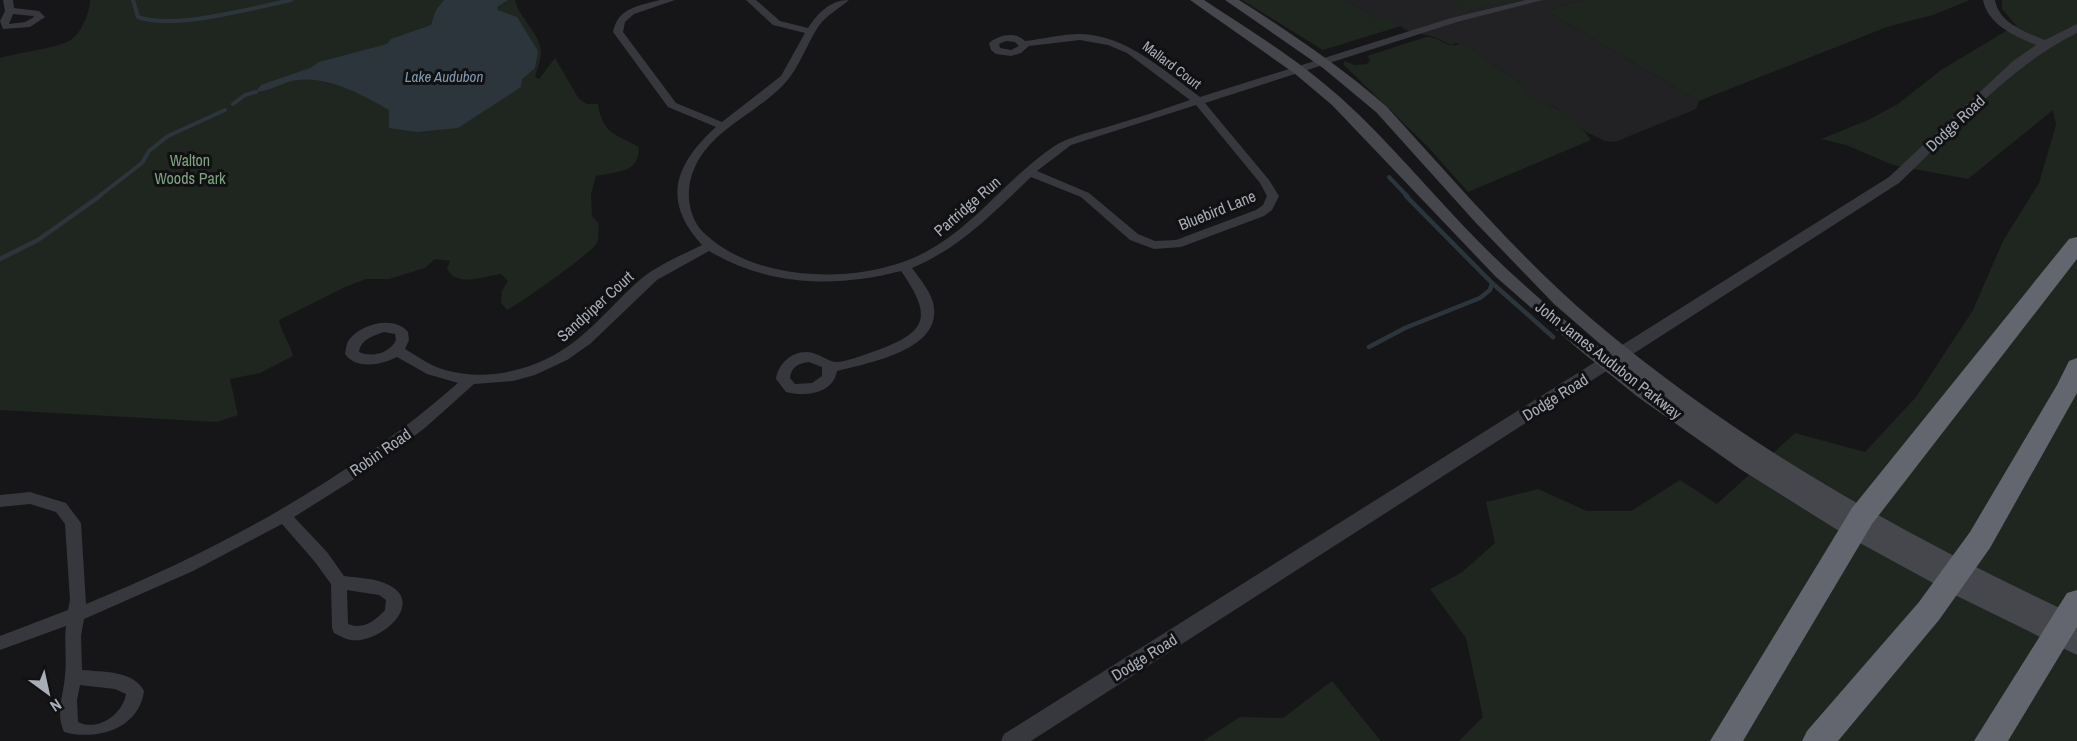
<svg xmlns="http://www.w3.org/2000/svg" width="2077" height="741" viewBox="0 0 2077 741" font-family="'Archivo Narrow',sans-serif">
<rect width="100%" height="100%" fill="#161618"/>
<!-- built -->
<path fill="#222225" d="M1345,0H1583L1551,9L1548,12L1699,101L1696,109L1615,142L1605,141L1586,132L1557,108L1536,101L1524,93L1521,84L1469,47L1456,43L1451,45L1434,37L1408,31L1388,19L1374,17Z"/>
<!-- green -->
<g fill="#1e261f">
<path d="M90,0H515C519,19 541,33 541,53C541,60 537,69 535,77L539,79L555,58L579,99L587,104H598C603,135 616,134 639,147C639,174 617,171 596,176L591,194L592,216L599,224C598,230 599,238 597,243C592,253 519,304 507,310L501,303L502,291L508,281L501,274C484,276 457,288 447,269L450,261L435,259L425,268L389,279H366L345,287L279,320C282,334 290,343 293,356L260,373L230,379L238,415L217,422L0,410V58C17,53 56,48 69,41C81,34 90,13 90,0Z"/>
<path d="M1242,0H1345L1374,17L1388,19L1401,26L1323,50Z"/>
<path d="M1452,0H1518L1465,11Z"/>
<path d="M1583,0H1970L1933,15L1887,27L1699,101L1548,12L1551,9Z"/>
<path d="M2002,0H2077V741H1459L1483,717L1466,638L1430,589L1461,573L1495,543L1486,502L1538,489L1587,511H1631L1680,480L1717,504L1795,433L1865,452L1916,397L1973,310L2003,241L2039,183L2056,125L2053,110L1968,179L1893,165L1846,145L1821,139L1868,120L1898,104L1941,70L2016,25L2002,9Z"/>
<path d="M1426,37C1436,36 1441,43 1450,45C1458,46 1461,42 1469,47L1521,84C1526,101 1541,101 1555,108C1568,113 1584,129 1591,140L1468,192L1428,147L1344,65V61L1355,65L1367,64L1370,60L1367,56Z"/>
<path d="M1332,681L1381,741H1203L1240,717L1283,718Z"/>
</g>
<!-- water -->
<path fill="#2c353c" d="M444,0H508L497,7L498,10L517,17L538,51L535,68L522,79L521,87L458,128L417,132L389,128V110C363,95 329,76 297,80C282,82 271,91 256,92L261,85L310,68L319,62L387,44L391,39L431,25L436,10Z"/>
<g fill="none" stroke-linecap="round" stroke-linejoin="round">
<!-- stream-far1 -->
<g stroke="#2c353c" stroke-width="4">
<path d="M133,0L138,17C174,30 253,8 291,0"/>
<path d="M233,104L245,95L256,92"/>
<path d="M1389,177L1408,197"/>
<path d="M98,197L142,163L149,151L168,136L225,110"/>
</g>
<!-- stream -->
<g stroke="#2c353c" stroke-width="4.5">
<path d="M0,259L38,240L100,196"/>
<path d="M1492,283L1553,337"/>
<path d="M1369,347L1405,328L1480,298L1490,290L1492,283L1406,196"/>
</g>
<!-- minor -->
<g fill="#37383d" fill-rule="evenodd">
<path d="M3,0H13L14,8L39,11L45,17L30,27L3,29L0,21L5,11ZM13,14L33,16L34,17L25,22L9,24Z"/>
<path d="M660,0H675L634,14L625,22L623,32L676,103L722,122L781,76L805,33L773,25L746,0H756L780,21L808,28C818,13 830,0 849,0C839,9 826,15 818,27C804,49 798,73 777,91C750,116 711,132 695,167C685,187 687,214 702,231C750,279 841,284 903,262C966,240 1000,183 1053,147C1068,137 1087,133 1104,128C1133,119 1162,110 1190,100L1127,53L1108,45L1080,40L1029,46L1021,53L1011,56L996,54L991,50L989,43C999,35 1015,31 1025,41C1043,39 1062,34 1080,34C1127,35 1164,71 1200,97L1451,18L1526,0H1543L1457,22L1205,103L1269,180L1279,196L1272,210L1264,216L1181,247L1154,249L1130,240L1081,197L1031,177C994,212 960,248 912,268C920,279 933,294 934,308C939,351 867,363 837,371C833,394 805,397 786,392L776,379C778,362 796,348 813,353C820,355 829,361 835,362C843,363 867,354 875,351C928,332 933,317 901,271C836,288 768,286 709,251L657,280L590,344L567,360L535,375L513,381L474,384L426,427L372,468L294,517L327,552L344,576C359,578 376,578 389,585C426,604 379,644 351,640C345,639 340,636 334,633L332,628L331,584L315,562L282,524L193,571L84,619L81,636L82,670C101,672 134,670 144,691C139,729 97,741 64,732C55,711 64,695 65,675C67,658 64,642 66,626L0,650V636L68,610L70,600L65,524L56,512L30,504L0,507V495L30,492L66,503L81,523L86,604C223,548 347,480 458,383L427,374L397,357C381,365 357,370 345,354C346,350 346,344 349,340C361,324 394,315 408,332L409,340L405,349C418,357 431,366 445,370C491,383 543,368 579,338C601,320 620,297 642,278C660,264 682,255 702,245C661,201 675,164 716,127L668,107L613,32C618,7 639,6 660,0ZM1006,41L1015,42L1019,46L1011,50L1000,48L999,44ZM1196,105L1260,183L1267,196L1263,205L1256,210L1176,240L1155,241L1138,234L1089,193L1037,171L1071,145ZM384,332L395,334L396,340C390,353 372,358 359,352C361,339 373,336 384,332ZM809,362L822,367V376L812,383L795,384L790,378C791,367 799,363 809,362ZM347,590L379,595L386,600L385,610C375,621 363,630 348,624ZM80,685L115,689L126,694C123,714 98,732 78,722L77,700Z"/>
</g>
<!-- tertiary -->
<path fill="#37383d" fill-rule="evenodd" d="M1983,0H1995C1999,23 2025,32 2045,40L2077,24V33C2008,67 1955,130 1899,183L1031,741H1001L1004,734L1889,177L2013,61L2036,45C2015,36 1988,25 1983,0Z"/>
<!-- secondary -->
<path fill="#45474d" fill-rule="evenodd" d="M1190,0H1204C1251,31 1299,60 1341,98C1392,144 1435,198 1483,246C1545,308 1616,362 1687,413L1636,375L1554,304L1476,223L1376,112L1323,68L1225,0H1239C1291,33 1340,66 1386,106C1453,179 1518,256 1594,321C1739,444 1905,536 2077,616V655L1957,596L1847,536L1740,469L1638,397L1577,348L1496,277L1332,105L1294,73Z"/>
<!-- motorway -->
<g fill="#63666e" fill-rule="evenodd">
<path d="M2077,237V259L1872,524L1743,741H1710L1852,508L2069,239Z"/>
<path d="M2077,358V393L1990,548L1939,620L1838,741H1802L1807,731L1919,602L1970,532L2057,385L2069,361Z"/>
<path d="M2077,590V627L2008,741H1974L2067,593Z"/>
</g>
</g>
<g text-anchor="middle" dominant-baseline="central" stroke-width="6" stroke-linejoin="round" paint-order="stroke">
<!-- far-street labels -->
<g font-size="14" fill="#a8adb8" stroke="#111113">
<text transform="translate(1172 65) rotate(37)">Mallard Court</text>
</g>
<!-- far-water labels -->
<g font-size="15" font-style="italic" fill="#7f9bb3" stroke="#111113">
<text x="444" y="76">Lake Audubon</text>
</g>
<!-- street labels -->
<g font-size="16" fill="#a8adb8" stroke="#111113">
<text transform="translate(1955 123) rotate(-43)">Dodge Road</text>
<text transform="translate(967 206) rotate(-41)">Partridge Run</text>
<text transform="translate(1217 210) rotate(-22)">Bluebird Lane</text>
<text transform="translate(595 306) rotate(-42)">Sandpiper Court</text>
<text transform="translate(1609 360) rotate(38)">John James Audubon Parkway</text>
<text transform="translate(1555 397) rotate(-32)">Dodge Road</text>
<text transform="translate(380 452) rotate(-35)">Robin Road</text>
<text transform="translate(1144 657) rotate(-32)">Dodge Road</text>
</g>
<!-- park labels -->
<g font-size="16" fill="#7fa381" stroke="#111113">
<text x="190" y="160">Walton<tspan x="190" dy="18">Woods Park</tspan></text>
</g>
</g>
<!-- north arrow -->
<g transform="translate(48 693) rotate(147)" stroke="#111113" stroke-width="4.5" paint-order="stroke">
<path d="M0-4.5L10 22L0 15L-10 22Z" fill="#a8adb8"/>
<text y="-9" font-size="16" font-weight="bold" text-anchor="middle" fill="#a8adb8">N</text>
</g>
</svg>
